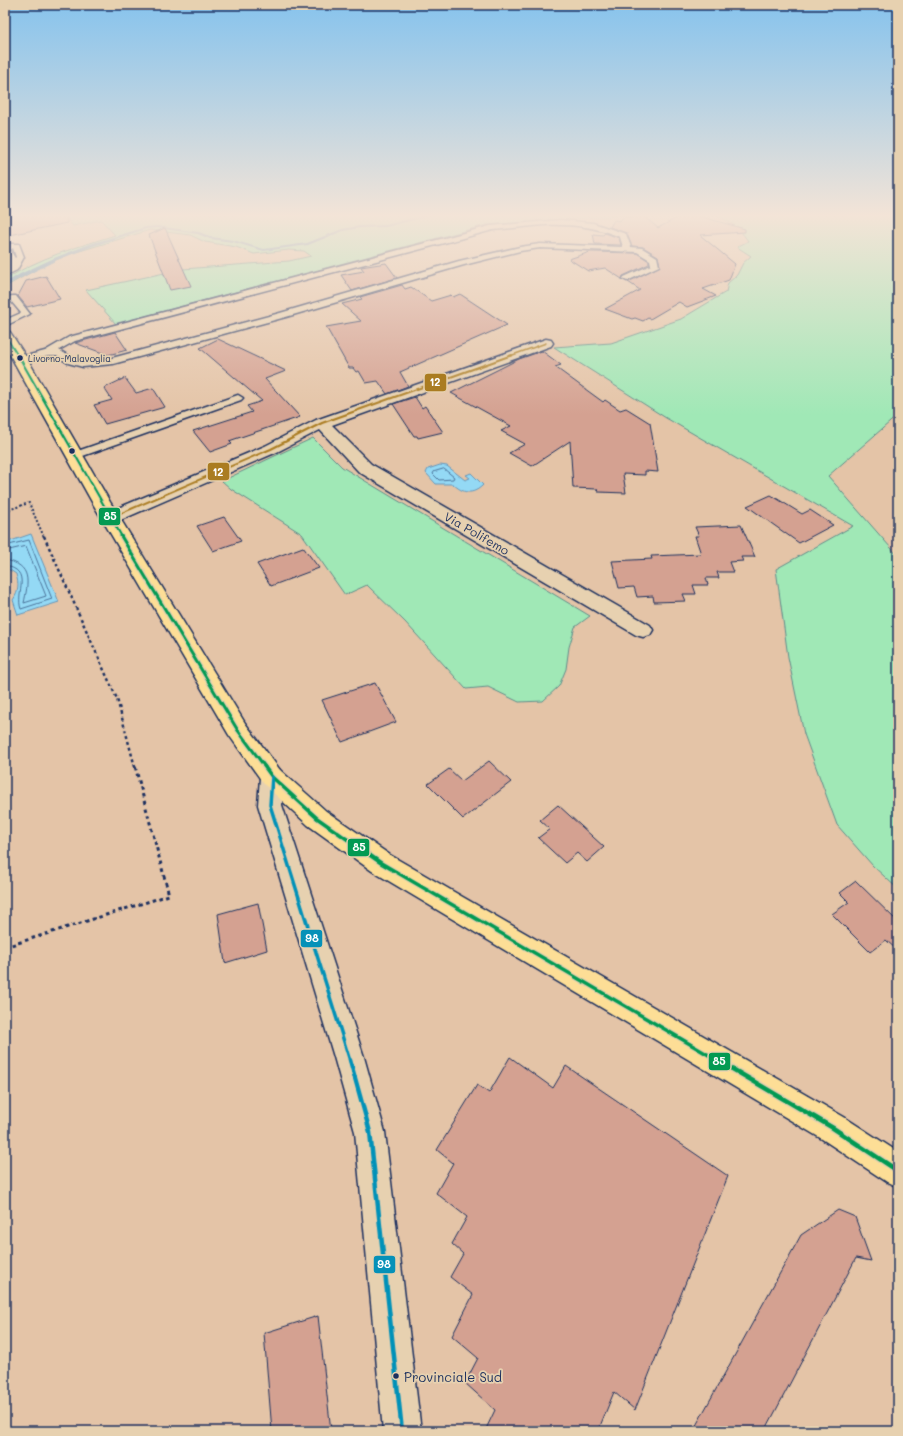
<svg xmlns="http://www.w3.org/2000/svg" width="903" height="1436" viewBox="0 0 903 1436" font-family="Mali,sans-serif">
<rect width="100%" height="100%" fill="#e4c4a7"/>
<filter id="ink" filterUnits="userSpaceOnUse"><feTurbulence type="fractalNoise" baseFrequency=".025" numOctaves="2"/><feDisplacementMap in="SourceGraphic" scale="8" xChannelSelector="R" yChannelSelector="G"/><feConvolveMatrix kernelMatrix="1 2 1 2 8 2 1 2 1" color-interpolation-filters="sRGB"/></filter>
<g filter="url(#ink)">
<!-- green -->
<g fill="#a0e8b6" stroke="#5e8c8a">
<path d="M63,214H643L486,225L116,324L86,290L183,269L289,261L311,256L304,251L289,250L254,254L236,247L205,242L190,235L150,230L73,253L46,264L5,287V280C37,258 78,247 115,235L101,220L73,226Z"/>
<path d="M711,214H898V415L828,476L898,556V889L873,866L837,825L804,734L788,657L776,569L853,526L666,418L554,347L611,343L681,319L726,292L728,283L737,275L743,263L751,256L737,247L748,241C737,225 730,221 711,214Z"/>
<path d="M313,438L342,467L590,616L575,627L569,647L566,669L559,686L543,701L519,702L488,687L466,689L405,622L367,585L345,595L302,534L231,489L222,481Z"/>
</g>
<!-- water -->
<g fill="#94d9f5" stroke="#6495b9">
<path d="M440,465L447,466L465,480L470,478L466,475L471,473L483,485C472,496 463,493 453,484H436L426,473L428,469Z"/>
<path d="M31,534L59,602L18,615L13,600C19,591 19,585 16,574L10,570L5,569V543Z"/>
</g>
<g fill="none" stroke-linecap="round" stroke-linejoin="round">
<!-- shore -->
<g stroke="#4b739a" stroke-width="1">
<path d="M444,469L454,477L453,479L439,480L433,474L434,472Z"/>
<path d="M5,546L29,540L52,599L21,609C15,593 33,570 5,566"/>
<path d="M5,551L26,546L46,596L24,603C28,583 33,565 5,560"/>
</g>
<!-- stream -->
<path fill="#6495b9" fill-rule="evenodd" d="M429,214H436L386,227L360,228L343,231L308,245L264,251L233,242L210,239L198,234L157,228L146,229L93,246L57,260L5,286V283L20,274L54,258L90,244L146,227L157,226L199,232L212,237L233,240L264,249L307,243L342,229L360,226L386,225Z"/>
</g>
<!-- building -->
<g fill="#d4a191" stroke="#1b2f5e">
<path d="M5,214H66L67,223L5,236Z"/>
<path d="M684,214H692L745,229V232L700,235L735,264L729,280L703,289L716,296L687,307L679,302L650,319L648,318L643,321L635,318L632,319L605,309L640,290L628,282L660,266L658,256L643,247L632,246L626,233L610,227L614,220L620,221L622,218L642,215L658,228Z"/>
<path d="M165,228L191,286L170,290L149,235Z"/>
<path d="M605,233L619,238L621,245L595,244L593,234L603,235Z"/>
<path d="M590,252L637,253L649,261V264L623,276L622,279L605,268L588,271L569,259Z"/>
<path d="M386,263L397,278L352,291L341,275L364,271L361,267Z"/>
<path d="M46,276L60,299L27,307L18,296L26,281Z"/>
<path d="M402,285L405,289L411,287L431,301L451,295L453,297L460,294L507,325L400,372L408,386L387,394L378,381L366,383L359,371L356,372L353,368H349L326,327L361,321L342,304L362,299L360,297Z"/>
<path d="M115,332L127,350L108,355L75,343Z"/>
<path d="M218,339L286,371L265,379L300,417L229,441L232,444L210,452L193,431L252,412L247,406L262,401L200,348Z"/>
<path d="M542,351L561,365L555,367L603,402L605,400L620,410L626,408L650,423L658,472L645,471V475L623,474L626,493L598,492L597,489L573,488L570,441L532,466L509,453L525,444L501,431L511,426L451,393L519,359Z"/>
<path d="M125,378L136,393L153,388L165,407L105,424L94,405L112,400L104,388Z"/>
<path d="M415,397L422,408L425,406L443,432L418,438L417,436H414L393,404Z"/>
<path d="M771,495L802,514L810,510L833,525L799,543L747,506Z"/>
<path d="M224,517L241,541L213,551L197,526Z"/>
<path d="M741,525L755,557H741L743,561L729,562L733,572H717L719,578H706L708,585H693L696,594H683L686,601L654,602L653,596L637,597L634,587L619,588L612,561L652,559L651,556L701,554L695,536H699L695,527Z"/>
<path d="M303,547L319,568L271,586L257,564Z"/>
<path d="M375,683L396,722L342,742L322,700Z"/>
<path d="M489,761L511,782L463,819L428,784L449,769L462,781Z"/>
<path d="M558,805L604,847L587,862L577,853L565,863L538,838L550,829L540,820Z"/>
<path d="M856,881L898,922V951L886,940L870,952L832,914L849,902L840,893Z"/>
<path d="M258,903L267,950L225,963L218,914Z"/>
<path d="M510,1057L553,1088L566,1066L728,1176L635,1410L614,1392L598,1431H485L495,1410L465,1383L478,1358L452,1336L473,1295L450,1277L463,1254L452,1244L467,1217L436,1193L453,1163L437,1150L477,1085L489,1093Z"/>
<path d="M838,1210L855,1217L871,1261L856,1258L765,1431H693L801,1235Z"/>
<path d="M318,1316L331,1431H272L264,1333Z"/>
</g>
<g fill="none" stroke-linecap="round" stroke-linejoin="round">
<!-- lane casing -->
<g stroke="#1b2f5e" stroke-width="3">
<g id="lane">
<path d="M560,220L593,223L626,234L631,247L642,248L657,257L659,266L627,281L623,279L624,277L651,265L650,260L637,252L540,248L520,251L464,265L286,317L113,364L83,367L68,363L57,356H48L21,363L16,360L18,358L45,351L69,337L490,226ZM543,225C570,224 594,226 620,237L623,247L540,244L520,247L459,261L280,313L112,358L83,361L74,359L59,350L75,341L493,230Z"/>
<path d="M8,244H19L24,257L17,270L5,276V266L8,259L5,254V247ZM13,248L16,257L15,258L10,250Z"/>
<path d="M13,296H16L30,314L5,326V320L21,313L11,301H5V297Z"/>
<path d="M238,395L243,398L241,400L80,457L76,458L71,455L72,453Z"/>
</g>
</g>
<!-- street casing -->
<g stroke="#1b2f5e" stroke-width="3">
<g id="street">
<path d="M546,339L551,340L553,343L551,346L332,425L371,464L650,625L653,630L650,635L643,637L636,635L359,472L320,430L277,452L116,522L110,524L104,522L101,518L104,514L265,446L316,420Z"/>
<path d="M272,767L280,770L284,777L282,805L364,1057L385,1132L421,1431H383L355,1132L334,1057L258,805L260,777L264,770Z"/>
</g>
</g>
<!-- primary casing -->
<g stroke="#1b2f5e" stroke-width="3">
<path id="primary" d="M5,331L10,332L28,360L110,502L245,723L280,770L326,811L390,855L844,1117L898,1152V1187L887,1182L822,1139L372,871L308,825L264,784L229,735L92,502L5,346Z"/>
</g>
<!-- path-far2 -->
<path stroke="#1b2f5e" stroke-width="2" stroke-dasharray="2 2" stroke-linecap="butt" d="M5,511L29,503L44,537"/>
<!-- path-far1 -->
<path stroke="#1b2f5e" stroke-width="2.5" stroke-dasharray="3 3" stroke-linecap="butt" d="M44,536L117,699L135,767"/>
<!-- path -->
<path stroke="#1b2f5e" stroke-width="3" stroke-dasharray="3.5 3.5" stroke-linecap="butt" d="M5,947L169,895L135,766"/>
<!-- lane -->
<use href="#lane" fill="#e7d1b0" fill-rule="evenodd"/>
<!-- street -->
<use href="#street" fill="#e7d1b0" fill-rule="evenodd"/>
<!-- primary -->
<use href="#primary" fill="#fdde96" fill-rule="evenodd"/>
<!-- bus-1-far4 casing -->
<g stroke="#e7d1b0" stroke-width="3">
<path id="bus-1-far4" d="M5,335L18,356"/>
</g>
<!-- bus-1-far3 casing -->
<g stroke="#e7d1b0" stroke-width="4">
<path id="bus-1-far3" d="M18,355L122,537"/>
</g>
<!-- bus-1-far2 casing -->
<g stroke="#e7d1b0" stroke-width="6">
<path id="bus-1-far2" d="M121,536L237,729L265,767"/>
</g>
<!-- bus-1-far1 casing -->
<g stroke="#e7d1b0" stroke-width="6">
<path id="bus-1-far1" d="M264,766L272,777L317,818L381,863L719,1061"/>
</g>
<!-- bus-1 casing -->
<g stroke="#e7d1b0" stroke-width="8">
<path id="bus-1" d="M717,1060L833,1128L898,1171"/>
</g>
<!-- bus-2-far1 casing -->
<g stroke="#e7d1b0" stroke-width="3">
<path id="bus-2-far1" d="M510,356L546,343"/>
</g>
<!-- bus-2 casing -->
<g stroke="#e7d1b0" stroke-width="4">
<path id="bus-2" d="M110,518L271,449L322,423L512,355"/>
</g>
<!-- bus-3-far1 casing -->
<g stroke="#e7d1b0" stroke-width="6">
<path id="bus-3-far1" d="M272,777L270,805L350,1061"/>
</g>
<!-- bus-3 casing -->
<g stroke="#e7d1b0" stroke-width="8">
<path id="bus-3" d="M350,1060L370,1132L402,1431"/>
</g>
<!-- bus-1-far4 -->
<use href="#bus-1-far4" stroke="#039a52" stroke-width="1.5"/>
<!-- bus-1-far3 -->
<use href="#bus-1-far3" stroke="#039a52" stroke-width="2"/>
<!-- bus-1-far2 -->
<use href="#bus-1-far2" stroke="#039a52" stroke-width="3"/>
<!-- bus-1-far1 -->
<use href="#bus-1-far1" stroke="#039a52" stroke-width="3.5"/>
<!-- bus-1 -->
<use href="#bus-1" stroke="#039a52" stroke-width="4.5"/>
<!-- bus-2-far1 -->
<use href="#bus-2-far1" stroke="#aa7c21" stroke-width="1.5"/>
<!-- bus-2 -->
<use href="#bus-2" stroke="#aa7c21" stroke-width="2"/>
<!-- bus-3-far1 -->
<use href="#bus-3-far1" stroke="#0591b8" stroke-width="3.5"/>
<!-- bus-3 -->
<use href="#bus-3" stroke="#0591b8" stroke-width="4.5"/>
</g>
</g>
<!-- sky -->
<linearGradient id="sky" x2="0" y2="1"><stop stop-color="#86c3ed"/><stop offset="0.52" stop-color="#f3e4d7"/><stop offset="1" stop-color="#f3e4d7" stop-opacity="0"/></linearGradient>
<rect width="903" height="415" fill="url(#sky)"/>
<!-- markers -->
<g fill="#1b2f5e" stroke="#e7d1b0" stroke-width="1.5">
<circle cx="20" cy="358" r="3.5"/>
<circle cx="72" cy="451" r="3.5"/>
<circle cx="396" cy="1376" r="3.5"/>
</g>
<g text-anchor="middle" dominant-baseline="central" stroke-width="3.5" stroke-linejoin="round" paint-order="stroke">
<!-- far-bus labels -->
<g font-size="9" fill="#1b2f5e" stroke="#e7d1b0" text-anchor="start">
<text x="28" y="358">Livorno-Malavoglia</text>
</g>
<!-- street labels -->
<g font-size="12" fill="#1b2f5e" stroke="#e7d1b0">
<text transform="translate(477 533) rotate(30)">Via Polifemo</text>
</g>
<!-- near-bus labels -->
<g font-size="13" fill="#1b2f5e" stroke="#e7d1b0" text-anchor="start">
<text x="404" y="1376">Provinciale Sud</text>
</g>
</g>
<g stroke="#e7d1b0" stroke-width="1.5">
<rect x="424" y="373" width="23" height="19" rx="4" fill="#aa7c21"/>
<rect x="207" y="462" width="23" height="19" rx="4" fill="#aa7c21"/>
<rect x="98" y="507" width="23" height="19" rx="4" fill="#039a52"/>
<rect x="347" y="838" width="23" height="19" rx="4" fill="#039a52"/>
<rect x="300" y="929" width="23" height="19" rx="4" fill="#0591b8"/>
<rect x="708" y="1052" width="23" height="19" rx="4" fill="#039a52"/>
<rect x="373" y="1255" width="23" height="19" rx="4" fill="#0591b8"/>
</g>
<g font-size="11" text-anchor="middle" font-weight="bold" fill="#fff">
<text x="435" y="386">12</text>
<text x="218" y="476">12</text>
<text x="110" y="520">85</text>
<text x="359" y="851">85</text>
<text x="312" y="942">98</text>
<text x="719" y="1065">85</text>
<text x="384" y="1268">98</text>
</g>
<!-- margin -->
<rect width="903" height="1436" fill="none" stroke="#e7d1b0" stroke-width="20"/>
<rect x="10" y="10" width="883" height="1416" fill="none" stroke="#1b2f5e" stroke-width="1.5" filter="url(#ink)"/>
</svg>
